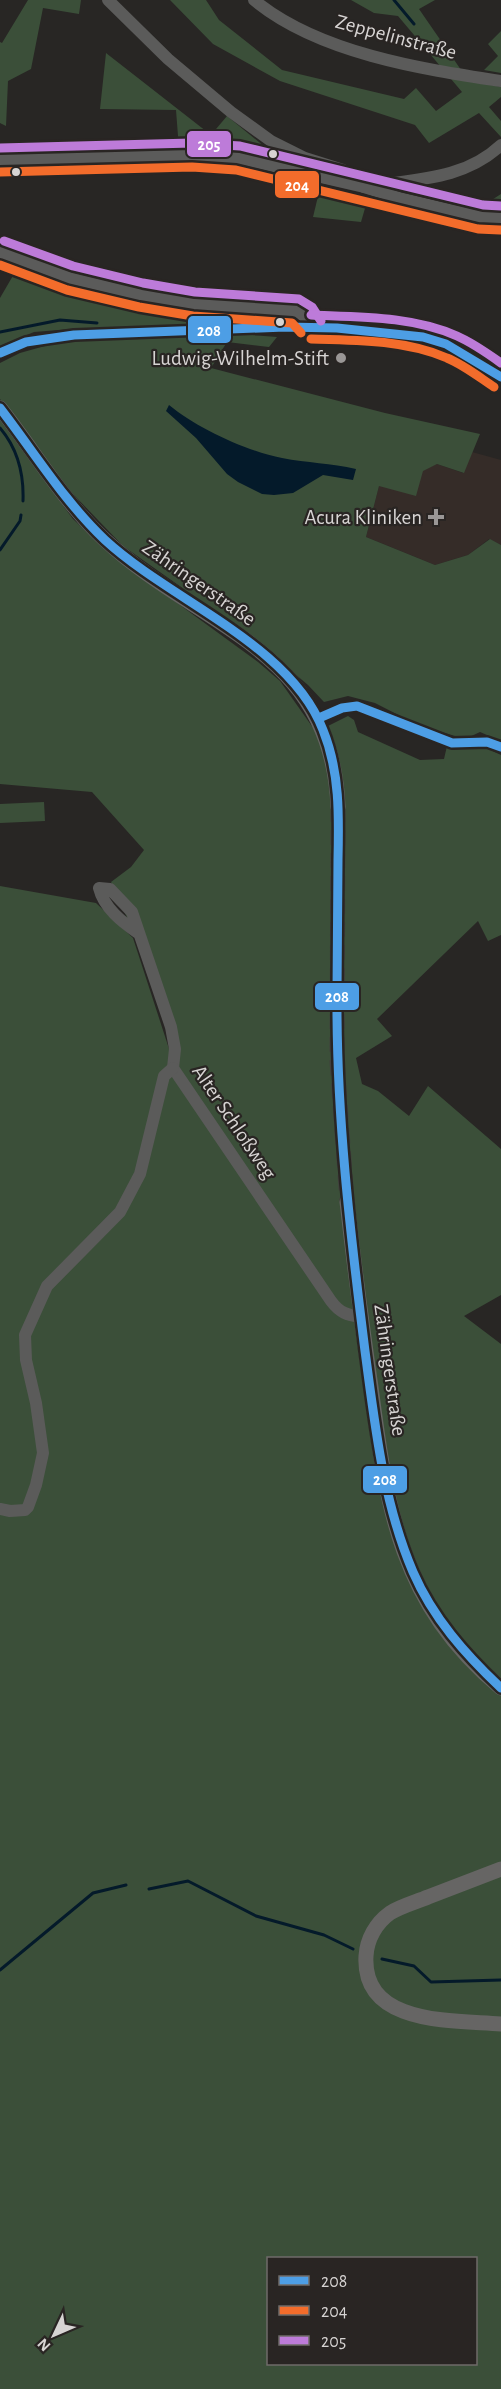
<svg xmlns="http://www.w3.org/2000/svg" width="501" height="2389" viewBox="0 0 501 2389" font-family="'Alegreya Sans',sans-serif">
<rect width="100%" height="100%" fill="#282624"/>
<!-- built -->
<path fill="#352c28" d="M472,452L501,460V545L489,539L468,555L435,565L366,537L379,486L437,464L463,473Z"/>
<!-- green -->
<g fill="#3b4f39" fill-rule="evenodd">
<path d="M28,0H81L79,14L43,8L31,69L8,81L6,126L0,123V42L2,43Z"/>
<path d="M170,0H206L219,20L282,70L404,99L416,88L436,111L462,92L398,16L374,13L351,0H435L419,9L468,80L501,87V97L489,107L501,121V137L479,113L429,143L415,125L280,81L213,44Z"/>
<path d="M501,31V73L484,70L498,56L488,44Z"/>
<path d="M106,53L211,135L227,116L265,147L306,166L260,153L179,149L176,110L100,109Z"/>
<path d="M321,184L368,198L361,222L313,217Z"/>
<path d="M501,194V211H493L490,201Z"/>
<path d="M18,267L127,299L242,315L252,335L277,337L269,347L227,342L211,368L385,413L480,434L464,473L437,464L423,471L416,496L379,486L366,537L435,565L468,555L490,539L501,545V741L480,732L465,739L418,725L375,703L348,696L324,702L308,685L249,635L123,546L72,493L0,399V363L20,353L52,344L99,339L71,329L34,332L0,346V298Z"/>
<path d="M0,420L73,519L110,554L258,662L280,681L316,732L348,716L354,720L358,732L420,760L444,759L447,746H482L501,755V935L488,941L478,921L377,1019L392,1036L356,1058L362,1084L378,1091L409,1116L428,1086L501,1149V1295L464,1316L501,1344V2389H0V886L96,903L133,938L173,1061L154,978L111,882L131,867L144,850L92,792L0,784ZM268,2258H476V2364H268Z"/>
<path d="M44,802L45,821L0,823V804Z"/>
</g>
<!-- water -->
<path fill="#041a2a" d="M169,405C197,428 246,451 282,458C307,463 331,463 356,469L353,480L323,475L293,493L274,495L262,494L238,482L227,474L196,438L166,411Z"/>
<g fill="none" stroke-linecap="round" stroke-linejoin="round">
<!-- stream -->
<g stroke="#041a2a" stroke-width="3">
<path d="M394,0L414,24"/>
<path d="M0,332L60,320L97,323"/>
<path d="M0,428C17,448 24,474 23,501"/>
<path d="M0,550L20,521L21,515"/>
<path d="M149,1889L188,1881L256,1916L324,1935L353,1949"/>
<path d="M382,1959L414,1966L431,1982L501,1980"/>
<path d="M0,1970L93,1893L126,1885"/>
</g>
<!-- major-tunnel -->
<path stroke="#42403e" stroke-width="15" stroke-dasharray="15 8" stroke-linecap="butt" d="M338,807L337,1061L347,1202"/>
<!-- minor -->
<g stroke="#5b5b5a" stroke-width="12">
<path d="M108,0L168,59L231,112L271,141L305,158L343,170L364,187C412,179 463,181 501,145"/>
<path d="M254,0C318,53 421,69 501,81"/>
<path d="M0,160L192,155L238,158L364,187L399,198L481,217L501,218"/>
<path d="M0,252L70,278L141,295L194,304L296,311L304,316L311,327"/>
<path d="M0,353L26,342L74,335L285,327L337,328L423,337L446,344L501,377"/>
<path d="M319,718L342,708L357,706L452,743L487,742L501,747"/>
<path d="M138,933C122,922 104,908 99,888L110,889L132,912L171,1027L175,1049L173,1068"/>
<path d="M173,1068L331,1301C340,1313 347,1315 361,1317"/>
<path d="M0,1509L10,1511L25,1510L28,1507L36,1485L43,1453L36,1403L26,1360L25,1335L47,1286L120,1212L140,1174L164,1076L173,1068"/>
</g>
<!-- major -->
<g stroke="#666564" stroke-width="15">
<path d="M0,408C35,452 63,501 104,539C202,630 332,648 338,807"/>
<path d="M347,1202C354,1264 362,1325 371,1387C387,1509 400,1604 501,1688"/>
<path d="M501,1869C477,1878 452,1888 428,1897C416,1902 401,1906 390,1913C376,1923 367,1939 366,1956C362,2026 454,2020 501,2024"/>
</g>
<!-- bus-1 casing -->
<g stroke="#292523" stroke-width="14">
<g id="bus-1">
<path d="M0,353L26,342L74,335L285,327L337,328L423,337L446,344L501,377"/>
<path d="M0,408C34,452 64,501 105,540C171,601 290,644 323,730C340,772 339,816 338,860C338,904 337,948 337,992C336,1113 350,1231 365,1351C375,1425 383,1502 413,1572C433,1618 465,1654 501,1688"/>
<path d="M319,718L342,708L357,706L452,743L487,742L501,747"/>
</g>
</g>
<!-- bus-2 casing -->
<g stroke="#292523" stroke-width="14">
<g id="bus-2">
<path d="M0,172L192,167L236,170L478,229L500,230"/>
<path d="M0,265L67,290L139,307L193,316L292,323L301,333"/>
<path d="M311,339C355,340 406,340 447,358C464,365 479,377 494,387"/>
</g>
</g>
<!-- bus-3 casing -->
<g stroke="#292523" stroke-width="14">
<g id="bus-3">
<path d="M0,148L192,143L240,146L483,205L501,206"/>
<path d="M4,241L73,266L143,283L195,292L299,299L312,307L321,321"/>
<path d="M311,315C359,317 413,316 457,336C473,343 487,353 501,363"/>
</g>
</g>
<!-- bus-1 -->
<use href="#bus-1" stroke="#4d9ee5" stroke-width="9"/>
<!-- bus-2 -->
<use href="#bus-2" stroke="#f36c2b" stroke-width="9"/>
<!-- bus-3 -->
<use href="#bus-3" stroke="#bd7bd9" stroke-width="9"/>
</g>
<!-- markers -->
<g fill="#d7d4d3" stroke="#292523" stroke-width="2">
<circle cx="273" cy="154" r="5"/>
<circle cx="16" cy="172" r="5"/>
<circle cx="280" cy="322" r="5"/>
</g>
<g fill="#9a9796" stroke="#292523" stroke-width="2">
<circle cx="341" cy="358" r="6"/>
<path d="M433 508h6v6h6v6h-6v6h-6v-6h-6v-6h6z"/>
</g>
<g text-anchor="middle" dominant-baseline="central" stroke-width="4.5" stroke-linejoin="round" paint-order="stroke">
<!-- street labels -->
<g font-size="21" fill="#d7d4d3" stroke="#292523">
<text transform="translate(396 37) rotate(15)">Zeppelinstraße</text>
<text transform="translate(199 583) rotate(35)">Zähringerstraße</text>
<text transform="translate(234 1122) rotate(56)">Alter Schloßweg</text>
<text transform="translate(390 1370) rotate(82)">Zähringerstraße</text>
</g>
<!-- poi labels -->
<g font-size="21" fill="#d7d4d3" stroke="#292523" text-anchor="end">
<text x="329" y="358">Ludwig-Wilhelm-Stift</text>
<text x="422" y="517">Acura Kliniken</text>
</g>
</g>
<g stroke="#292523" stroke-width="2">
<rect x="186" y="130" width="46" height="28" rx="6" fill="#bd7bd9"/>
<rect x="274" y="170" width="46" height="29" rx="6" fill="#f36c2b"/>
<rect x="187" y="315" width="45" height="29" rx="6" fill="#4d9ee5"/>
<rect x="314" y="982" width="46" height="29" rx="6" fill="#4d9ee5"/>
<rect x="362" y="1465" width="46" height="29" rx="6" fill="#4d9ee5"/>
</g>
<g font-size="16" text-anchor="middle" font-weight="bold" fill="#fff">
<text x="209" y="150">205</text>
<text x="297" y="191">204</text>
<text x="209" y="336">208</text>
<text x="337" y="1002">208</text>
<text x="385" y="1485">208</text>
</g>
<!-- legend -->
<rect x="267" y="2257" width="210" height="108" fill="#292523" stroke="#6f6b69" stroke-width="1.5"/>
<rect x="279" y="2276" width="30" height="9" fill="#4d9ee5" stroke="#6f6b69" stroke-width="1.5"/>
<text x="321" y="2287" font-size="18" fill="#d7d4d3">208</text>
<rect x="279" y="2306" width="30" height="9" fill="#f36c2b" stroke="#6f6b69" stroke-width="1.5"/>
<text x="321" y="2317" font-size="18" fill="#d7d4d3">204</text>
<rect x="279" y="2336" width="30" height="9" fill="#bd7bd9" stroke="#6f6b69" stroke-width="1.5"/>
<text x="321" y="2347" font-size="18" fill="#d7d4d3">205</text>
<!-- north arrow -->
<g transform="translate(54 2335) rotate(226)" stroke="#292523" stroke-width="4.5" paint-order="stroke">
<path d="M0-4.5L10 22L0 15L-10 22Z" fill="#d7d4d3"/>
<text y="-9" font-size="16" font-weight="bold" text-anchor="middle" fill="#d7d4d3">N</text>
</g>
</svg>
